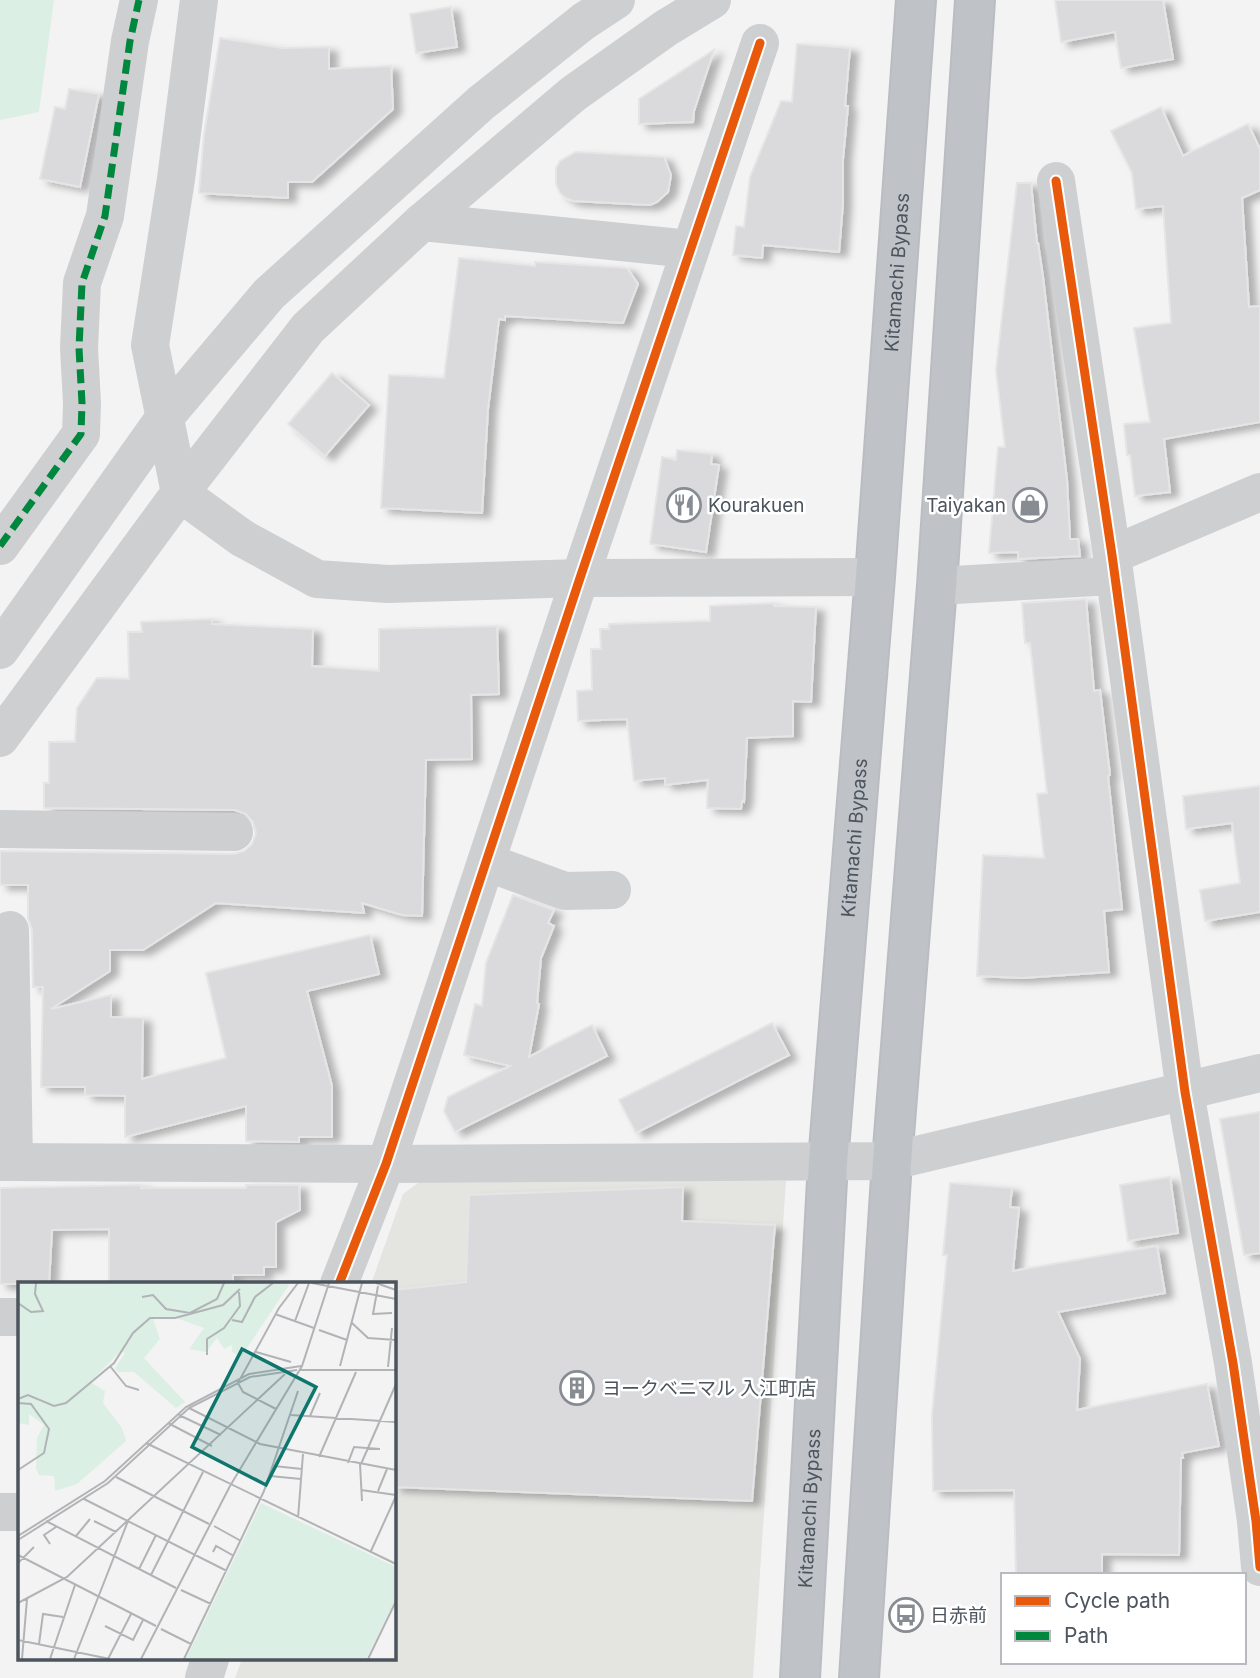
<svg xmlns="http://www.w3.org/2000/svg" width="1260" height="1678" viewBox="0 0 1260 1678" font-family="Inter,'Noto Sans JP',sans-serif">
<defs>
<filter id="shadow"><feDropShadow dx="8" dy="4.5" stdDeviation="3.5" flood-color="#0004"/></filter>
</defs>
<rect width="100%" height="100%" fill="#f4f3f3"/>
<!-- commercial -->
<path fill="#e4e4e1" d="M422,1180L786,1181L753,1678H235L242,1659H394V1284H371L403,1194Z"/>
<!-- green -->
<path fill="#dbefe4" d="M0,0H54L39,112L0,120Z"/>
<!-- building -->
<g fill="#dadadc" stroke="#e5e5e6" stroke-width="2" filter="url(#shadow)">
<path d="M1055,0H1163L1173,59L1121,68L1115,32L1061,42Z"/>
<path d="M451,7L457,47L416,53L410,14Z"/>
<path d="M220,38L282,48L329,47V69L391,66L393,109L312,182H288V198L199,193L204,134Z"/>
<path d="M797,44L850,48L845,106H848L843,159V203L839,252L763,245L762,258L733,255L736,226L744,227L750,177L781,101L792,102Z"/>
<path d="M714,50L694,111L693,122L639,124V99Z"/>
<path d="M69,89L99,94L80,187L40,179L55,107L65,109Z"/>
<path d="M1161,107L1183,156L1248,124L1260,149V190L1242,198L1249,307L1260,306V422L1164,439L1170,492L1135,496L1130,455H1127L1124,424L1150,422L1134,328L1171,323L1163,206L1136,209L1132,173L1111,131Z"/>
<path d="M576,152L664,157L671,175L668,192L657,202L650,205L573,201L566,198L560,193L556,184V168L560,161Z"/>
<path d="M1017,183H1031L1037,243H1038L1043,277L1067,480L1070,539H1078L1080,556L1018,559V552L989,553L998,447H1005L996,370Z"/>
<path d="M459,258L535,266V262L627,268L638,284L623,323L505,316V320L499,319L488,409L482,513L381,508L389,375L444,378Z"/>
<path d="M332,373L369,405L325,456L288,424Z"/>
<path d="M677,450L712,454L711,464L719,465L706,552L650,544L662,457L676,460Z"/>
<path d="M1086,599L1094,691L1100,690L1110,775L1108,776L1122,909L1104,911L1109,972L1022,978L977,976L983,855L1044,858L1037,794L1047,793L1030,643H1025L1022,603Z"/>
<path d="M774,603V606L816,607L811,702L793,701V736L747,738L744,802L742,801L741,809L707,808L708,780L665,785V778L634,781L627,719L578,721L577,691L592,690L591,649H601L600,629H609V624L710,621V606Z"/>
<path d="M212,619V624L313,629L312,666L379,671V629L497,626L499,694L471,695L472,759L426,760L422,916L402,915L362,903L364,913L216,903L143,950H110V971L51,1009L111,995V1017L143,1018L142,1079L226,1058L206,973L370,935L379,974L307,991L332,1086V1137H299V1142L246,1141V1106L125,1137V1096L85,1095V1087H41L43,987H33L32,930L28,918V885H0V851L234,854L244,851L252,844L256,833L253,822L246,814L235,810L44,808V783H49V742H75L77,708L97,678L129,679L128,632H142L141,622Z"/>
<path d="M1260,786V912L1205,921L1200,890L1240,883L1232,823L1186,829L1183,796Z"/>
<path d="M513,895L554,910L548,923L554,926L541,958L537,1003L539,1004L529,1057L592,1025L607,1056L455,1132L444,1111L448,1097L510,1066L464,1055L475,1004L482,1006L486,963Z"/>
<path d="M772,1023L789,1055L636,1133L619,1100Z"/>
<path d="M1260,1112V1253L1244,1255L1220,1119Z"/>
<path d="M1170,1177L1178,1233L1128,1241L1120,1185Z"/>
<path d="M950,1183L1012,1188L1010,1207L1019,1208L1013,1271L1157,1246L1165,1293L1058,1312L1080,1359L1077,1410L1207,1384L1219,1446L1182,1453L1183,1458H1181L1179,1555L1102,1554V1575H1016L1014,1490L933,1491L932,1415L947,1255H943Z"/>
<path d="M141,1185V1188H246V1185H299L300,1210L276,1222V1267H264V1275H233V1284H109V1229L52,1230L49,1284H0V1188Z"/>
<path d="M683,1187L682,1221L775,1225L752,1501L394,1487V1290L466,1282L469,1195Z"/>
</g>
<g fill="none" stroke-linecap="round" stroke-linejoin="round">
<!-- highway casing -->
<g stroke="#b9bdc2" stroke-width="42">
<g id="highway">
<path id="s1" d="M800,1678L828,1162L875,577L916,0"/>
<path d="M859,1678L892,1161L937,586L975,0"/>
</g>
</g>
<!-- minor -->
<g stroke="#cdcfd1" stroke-width="38">
<path d="M199,0L176,179L150,345L180,493L242,538L317,579L388,584L580,578L875,577"/>
<path d="M1056,181L1112,555L1185,1092L1233,1363L1256,1521L1260,1567"/>
<path d="M422,222L690,249"/>
<path d="M0,546L81,434L82,403L79,348L82,283L105,216L130,41L139,0"/>
<path d="M1112,555L1260,492"/>
<path d="M937,586L1113,576"/>
<path d="M0,650L165,417L269,294L481,103L584,21L616,0"/>
<path d="M0,738L180,493L308,328L422,222L573,94L666,28L712,0"/>
<path d="M0,829L234,832"/>
<path d="M486,862L565,891L612,890"/>
<path d="M10,930L14,1162"/>
<path d="M0,1162L386,1164L892,1161L1260,1073"/>
<path d="M339,1284L386,1164L580,578L760,43"/>
<path d="M0,1317H19"/>
<path d="M0,1512H19"/>
<path d="M204,1678L210,1659"/>
</g>
<!-- highway -->
<use href="#highway" stroke="#bfc3c7" stroke-width="38"/>
<!-- quiet -->
<path stroke="#00873e" stroke-width="7" stroke-dasharray="14 7" stroke-linecap="butt" d="M0,546L81,434L82,403L79,348L82,283L105,216L130,41L139,0"/>
<!-- cycleway casing -->
<g stroke="#fff" stroke-width="13">
<g id="cycleway">
<path d="M1056,181L1112,555L1185,1092L1233,1363L1256,1521L1260,1567"/>
<path d="M339,1284L386,1164L580,578L760,43"/>
</g>
</g>
<!-- cycleway -->
<use href="#cycleway" stroke="#e8590c" stroke-width="9"/>
</g>
<!-- icons -->
<defs>
<g id="restaurant-ring" transform="scale(1.75)"><circle r="9.5" fill="#fff" stroke="#878c92" stroke-width="1.5"/><path d="M-5-6h1v4h1v-4h1v4h1v-4h1v5L-1.5 .5V6h-2V.5L-5-1ZM5-6V6H3V1.5H1.5Q1.5-4 5-6Z" fill="#878c92"/></g>
<g id="shop-ring" transform="scale(1.75)"><circle r="9.5" fill="#fff" stroke="#878c92" stroke-width="1.5"/><path d="M-5-2.5h2.3a2.7 3.5 0 0 1 5.4 0H5L5.5 6h-11ZM-1.5-2.5h3a1.5 2.3 0 0 0-3 0Z" fill="#878c92"/></g>
<g id="building-ring" transform="scale(1.75)"><circle r="9.5" fill="#fff" stroke="#878c92" stroke-width="1.5"/><path d="M-4-6H4V6H1V3H-1V6H-4ZM-2.5-4.3h1.7v1.8h-1.7ZM.8-4.3h1.7v1.8H.8ZM-2.5-1h1.7V.8h-1.7ZM.8-1h1.7V.8H.8Z" fill="#878c92"/></g>
<g id="bus-ring" transform="scale(1.75)"><circle r="9.5" fill="#fff" stroke="#878c92" stroke-width="1.5"/><path d="M-5-6H5V4H4V6H2V4H-2V6H-4V4H-5ZM-3.5-4V0h7V-4ZM-3.5 1.2v1.5H-2V1.2ZM2 1.2v1.5H3.5V1.2Z" fill="#878c92"/></g>
</defs>
<g fill-rule="evenodd">
<use href="#restaurant-ring" x="684" y="505"/>
<use href="#shop-ring" x="1030" y="505"/>
<use href="#building-ring" x="577" y="1388"/>
<use href="#bus-ring" x="906" y="1615"/>
</g>
<g text-anchor="middle" dominant-baseline="central" stroke-width="5" stroke-linejoin="round" paint-order="stroke">
<!-- street labels -->
<g font-size="19" fill="#4c545e" stroke="#fff">
<text stroke="none"><textPath href="#s1" startOffset="1409">Kitamachi Bypass</textPath></text>
<text stroke="none"><textPath href="#s1" startOffset="842">Kitamachi Bypass</textPath></text>
<text stroke="none"><textPath href="#s1" startOffset="170">Kitamachi Bypass</textPath></text>
</g>
<!-- poi labels -->
<g font-size="19" fill="#4c545e" stroke="#fff" text-anchor="start">
<text x="708" y="505">Kourakuen</text>
<text x="1006" y="505" text-anchor="end">Taiyakan</text>
<text x="602" y="1388">ヨークベニマル 入江町店</text>
<text x="930" y="1615">日赤前</text>
</g>
</g>
<!-- overview -->
<g transform="translate(18 1282)">
<rect width="378" height="378" fill="#f4f3f3"/>
<path d="M0,1H269L271,3L223,75L214,70V63L206,67L199,56L188,70L171,67L186,46L158,36L135,37L142,57L126,76L167,120L158,126L116,90H100L97,86L107,71L102,70L72,100L87,109L85,121L104,146L108,159L59,202L37,209L36,194L21,193L18,186L19,156L26,143L11,132V143L0,141ZM243,221L378,285V316L348,377H168Z" fill="#dbefe4"/>
<path fill="none" stroke="#b1b3b7" stroke-width="2" d="M294,1L378,17M358,1L378,8M360,4L355,32L374,31M124,15L135,13L148,27L172,31L199,17L206,1M0,21L13,30L25,29L17,12L18,1M257,32L296,46M214,38L224,40L237,15L255,1M277,39L291,1M334,41L350,56L378,58M301,48L329,58M238,70L273,80M189,73V57L206,46L222,24L221,10M92,84L108,104L121,108M322,84L344,1M370,85L374,46M282,88H378M0,117L10,113L36,124L48,121L96,81L115,51L132,36H157L205,23L222,7M0,121L13,122L31,147L26,171L0,188M171,126L242,162L378,188M258,127L225,110L220,101L261,26L280,1M161,133L203,153M273,133L378,140M292,134L302,111M150,141L194,164M128,161L378,282M301,175L338,90M330,181L336,165L362,167M342,182L344,219M343,182L378,102M256,184L284,187M252,194L283,197M98,195L191,242M343,208L378,213M360,209L369,187M66,217L209,289M280,236L285,172M28,239L158,306M76,239L98,250M196,244L223,259M0,254L87,199L168,125L231,92L283,84M58,254L72,237M0,258L90,201L171,126L232,95L279,88M32,262L26,253L38,245M353,269L378,214M195,270L198,264L216,274M0,273L138,344M0,281L16,265M121,287L138,253M133,293L185,190M163,308L193,322M0,321L49,295L267,92M87,344L115,358L125,338M143,347L173,362M0,358L92,377M21,362L25,332L45,335M4,377L9,317M32,377L57,303M56,377L110,239M90,377L113,332M123,377L212,204L284,84L311,1M166,377L246,209L280,109M350,377L378,319"/>
<path fill="#0f766e" fill-opacity="0.15" stroke="#0f766e" stroke-width="3.5" d="M224,67L298,105L248,203L174,165Z"/>
<rect width="378" height="378" fill="none" stroke="#4c545e" stroke-width="3.5"/>
</g>
<!-- legend -->
<rect x="1001" y="1573" width="245" height="91" fill="#ffffff" stroke="#b7bbbf" stroke-width="2"/>
<rect x="1015" y="1596" width="35" height="10" fill="#e8590c" stroke="#b7bbbf" stroke-width="2"/>
<text x="1064" y="1608" font-size="21" fill="#4c545e">Cycle path</text>
<rect x="1015" y="1631" width="35" height="10" fill="#00873e" stroke="#b7bbbf" stroke-width="2"/>
<text x="1064" y="1643" font-size="21" fill="#4c545e">Path</text>
</svg>
